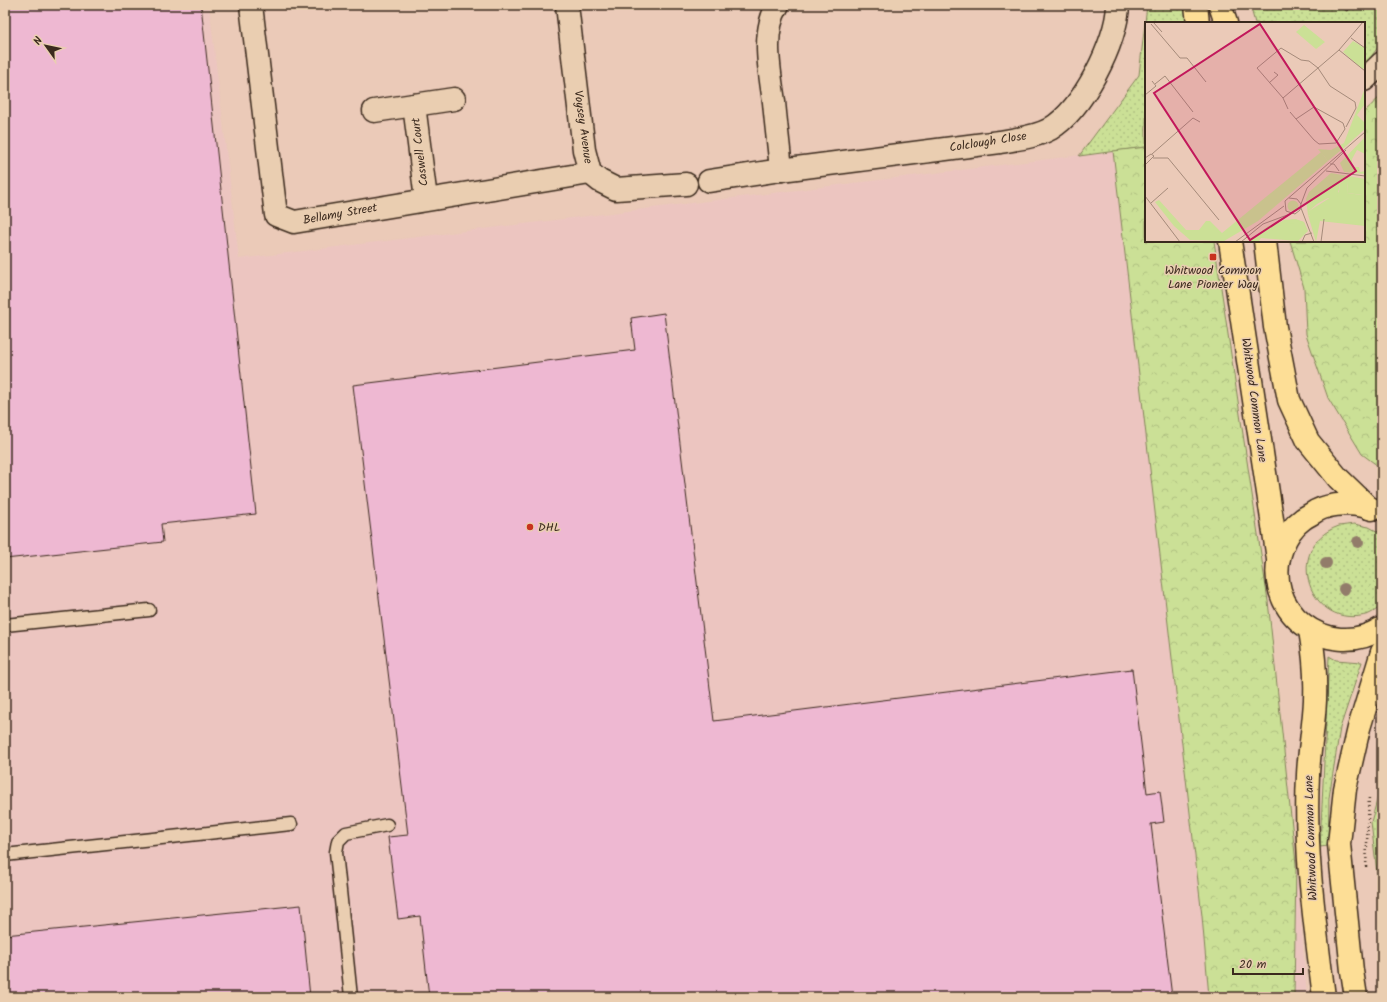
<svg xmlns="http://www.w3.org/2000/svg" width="1387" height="1002" viewBox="0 0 1387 1002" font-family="Kalam,sans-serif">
<defs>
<pattern id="grass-dots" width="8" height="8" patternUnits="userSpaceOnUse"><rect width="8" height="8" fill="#cbe096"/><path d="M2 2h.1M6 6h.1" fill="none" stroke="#afc081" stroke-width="1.8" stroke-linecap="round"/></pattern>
<pattern id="forest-crowns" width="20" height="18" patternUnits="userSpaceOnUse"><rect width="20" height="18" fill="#cbe096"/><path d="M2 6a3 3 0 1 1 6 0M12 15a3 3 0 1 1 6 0" fill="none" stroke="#afc081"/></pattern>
</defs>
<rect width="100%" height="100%" fill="#ebcab8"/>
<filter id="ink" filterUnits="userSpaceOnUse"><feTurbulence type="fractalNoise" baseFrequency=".025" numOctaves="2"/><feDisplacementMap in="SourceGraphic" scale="8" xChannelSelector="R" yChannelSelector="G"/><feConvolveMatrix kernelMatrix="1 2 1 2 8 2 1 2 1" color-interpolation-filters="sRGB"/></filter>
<g filter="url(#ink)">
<!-- built -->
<path fill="#ecc5c0" d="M5,5H209L239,259L1146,147V241L1268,601L1296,864L1307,997H5Z"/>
<!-- grass -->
<g fill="url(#grass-dots)" stroke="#83855a">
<path d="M1147,5H1186L1188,23H1146V147L1079,156L1139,75Z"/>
<path d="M1250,5H1338L1347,11L1351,5H1382V42L1364,66V23H1255Z"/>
<path d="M1354,524L1369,527L1382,534V606C1378,609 1373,612 1369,614C1309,633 1281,546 1339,526C1344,525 1349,525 1354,524Z"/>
<path d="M1329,656L1336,660L1362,662L1340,728L1329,798L1328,846L1320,847Z"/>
<path d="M1382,782V916L1371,822Z"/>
</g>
<!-- forest -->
<g fill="url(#forest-crowns)" stroke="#83855a">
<path d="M1382,95V469L1362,454L1328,398L1306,334L1304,288L1290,241H1364V112Z"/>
<path d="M1146,147V241H1214L1268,601L1296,864L1294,997H1209L1202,916L1113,151Z"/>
</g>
<!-- building -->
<g fill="#eeb8d2" stroke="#3b2a1e">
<path d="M5,5H201L256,514L161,524L163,542L5,559Z"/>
<path d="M1338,5H1351L1347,11Z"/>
<path d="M664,313L714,721L1132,669L1147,793L1160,791L1164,822L1151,824L1172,997H429L420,916L398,919L388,837L408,835L353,385L635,350L631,318Z"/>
<path d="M301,905L310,997H5V935Z"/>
</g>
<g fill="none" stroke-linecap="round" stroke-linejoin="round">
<!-- lane casing -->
<g stroke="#3b2a1e" stroke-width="15">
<g id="lane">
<path d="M5,625L149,610"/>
<path d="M5,855L291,824"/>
<path d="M351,997L336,852L338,841L346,833L387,825"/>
</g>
</g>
<!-- street casing -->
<g stroke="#3b2a1e" stroke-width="25">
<g id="street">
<path d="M251,5L276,215L294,222L590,173"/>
<path d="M567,5L584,150L590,173L600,181L616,189L686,184"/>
<path d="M778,5C761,32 770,72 774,102C776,125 779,147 781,170"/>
<path d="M1364,80L1382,63"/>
<path d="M414,105L454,99"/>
<path d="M374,111L414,105L426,199"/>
<path d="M709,181L781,170L1000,142C1016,139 1036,137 1050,129C1083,109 1117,42 1118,5"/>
</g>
</g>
<!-- primary casing -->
<g stroke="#3b2a1e" stroke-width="25">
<g id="primary">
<path d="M1196,5L1198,23"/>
<path d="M1220,5L1226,23"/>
<path d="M1230,241L1278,559"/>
<path d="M1265,241L1275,327L1289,400L1308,441L1338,478L1369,508"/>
<path d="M1372,509C1357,502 1331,503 1316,511C1312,514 1307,516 1303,519C1293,526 1286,537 1282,548C1259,609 1327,663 1382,628"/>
<path d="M1310,630C1314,653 1316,676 1315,700C1314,725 1309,750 1308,775C1304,850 1315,924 1324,997"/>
<path d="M1356,997L1352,971L1339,844L1345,789L1359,728L1382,652"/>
</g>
</g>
<!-- path -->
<path stroke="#3b2a1e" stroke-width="2.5" stroke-dasharray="1 3" stroke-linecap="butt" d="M1366,867L1369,796"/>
<!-- lane -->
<use href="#lane" stroke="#eaceb1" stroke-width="12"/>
<!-- street -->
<use href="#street" stroke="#eaceb1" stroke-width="22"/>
<!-- primary -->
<use href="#primary" stroke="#fdde96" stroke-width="22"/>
</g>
<!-- trees -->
<g fill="#927c6a">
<circle cx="1358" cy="542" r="6"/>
<circle cx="1326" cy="563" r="6"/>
<circle cx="1344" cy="589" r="6"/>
</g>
</g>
<!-- markers -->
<g fill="#c8321e" stroke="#eaceb1" stroke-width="1.5">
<rect x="1209" y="253" width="8" height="8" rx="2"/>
<circle cx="530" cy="527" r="4"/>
</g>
<g text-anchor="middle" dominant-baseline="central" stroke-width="3" stroke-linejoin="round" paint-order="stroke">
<!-- street labels -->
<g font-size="12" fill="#3b2a1e" stroke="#eaceb1">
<text transform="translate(583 127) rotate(82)">Voysey Avenue</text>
<text transform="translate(988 142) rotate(-9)">Colclough Close</text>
<text transform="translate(420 152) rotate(-97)">Caswell Court</text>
<text transform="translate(340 214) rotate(-10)">Bellamy Street</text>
<text transform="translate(1254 400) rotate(82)">Whitwood Common Lane</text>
<text transform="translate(1311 838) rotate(-92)">Whitwood Common Lane</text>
</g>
<!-- poi labels -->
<g font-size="12" fill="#3b2a1e" stroke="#eaceb1">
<text x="1213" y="270">Whitwood Common<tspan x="1213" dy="14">Lane Pioneer Way</tspan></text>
<text x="538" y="527" text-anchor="start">DHL</text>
</g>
</g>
<!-- overview -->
<g transform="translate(1145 22)">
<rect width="220" height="220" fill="#ebcab8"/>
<path d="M220,115V132L212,128L207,137V145H214L215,150L220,149V152L199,150L195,141ZM199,121L201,124L183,139L173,127L186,128ZM199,159H203L202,171L217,173L220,169V204L175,199L171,220L163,193L165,194L164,189L194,170L195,162ZM142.5 184a5.5 5.5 0 1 1 11 0a5.5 5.5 0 1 1-11 0ZM150,197L159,200L163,209L153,219L116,216L113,220H103L123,204Z" fill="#cbe096"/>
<path d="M208,19L220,26V46L217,47L198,30ZM220,66V82L212,93L220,101V107L201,124L199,121ZM176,130L183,139L113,199L79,219L45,218L29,204L10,180L14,178L41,208H54L61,199H65L77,211ZM186,151L220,157V169L218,173L202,171L203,159H199L195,162L192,176H183L172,182L164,189L166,194L163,193L161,177L164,170ZM150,197L159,200L161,208L156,201L138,202L108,220L122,208L139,198Z" fill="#cbe096"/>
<path d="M159,3L180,20L171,27L151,10Z" fill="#cbe096"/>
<path fill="none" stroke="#a58a7a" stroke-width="1" d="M8,0L17,10M6,2L35,36H42L61,60M206,16L220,26M194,28L220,49M124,61L133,53L129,50M10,62L20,54L48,90M0,73L11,64L7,59M138,76L112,46L136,26L156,38L164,39L173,46L185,64L210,80L211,86L201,105M143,87L138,76L194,28L218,0M145,90L169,118L174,122L191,121L200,107L198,101L169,85L151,97M7,132L48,96L55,100M0,136L6,132L9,134L0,143M8,136H23L74,198M185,142H189L194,149M181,149L220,154M0,174L35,220M144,176L152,177L156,182L155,188L150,192L141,189L140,179L220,110M6,181L23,166M156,182L162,166L201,128M156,186L169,220M90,220L139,184M96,220L118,202L145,192M157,220L160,213L167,211M176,220L179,197"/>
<path fill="#c2185b" fill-opacity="0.15" stroke="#c2185b" stroke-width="2" d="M115,2L211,149L105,218L9,71Z"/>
<rect width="220" height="220" fill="none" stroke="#3b2a1e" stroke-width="2"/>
</g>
<!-- margin -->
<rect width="1387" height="1002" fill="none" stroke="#eaceb1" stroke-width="20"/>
<rect x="10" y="10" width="1367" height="982" fill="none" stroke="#3b2a1e" stroke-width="1.5" filter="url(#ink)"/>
<!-- north arrow -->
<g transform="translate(46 46) rotate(303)" stroke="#eaceb1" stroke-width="3" paint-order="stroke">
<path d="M0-3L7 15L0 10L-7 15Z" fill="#3b2a1e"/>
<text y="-6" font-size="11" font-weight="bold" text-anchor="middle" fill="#3b2a1e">N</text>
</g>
<!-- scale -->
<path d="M1233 968v6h70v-6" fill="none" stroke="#3b2a1e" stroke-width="2"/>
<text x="1239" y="968" font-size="12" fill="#3b2a1e" stroke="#eaceb1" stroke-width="3" paint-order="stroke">20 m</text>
</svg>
